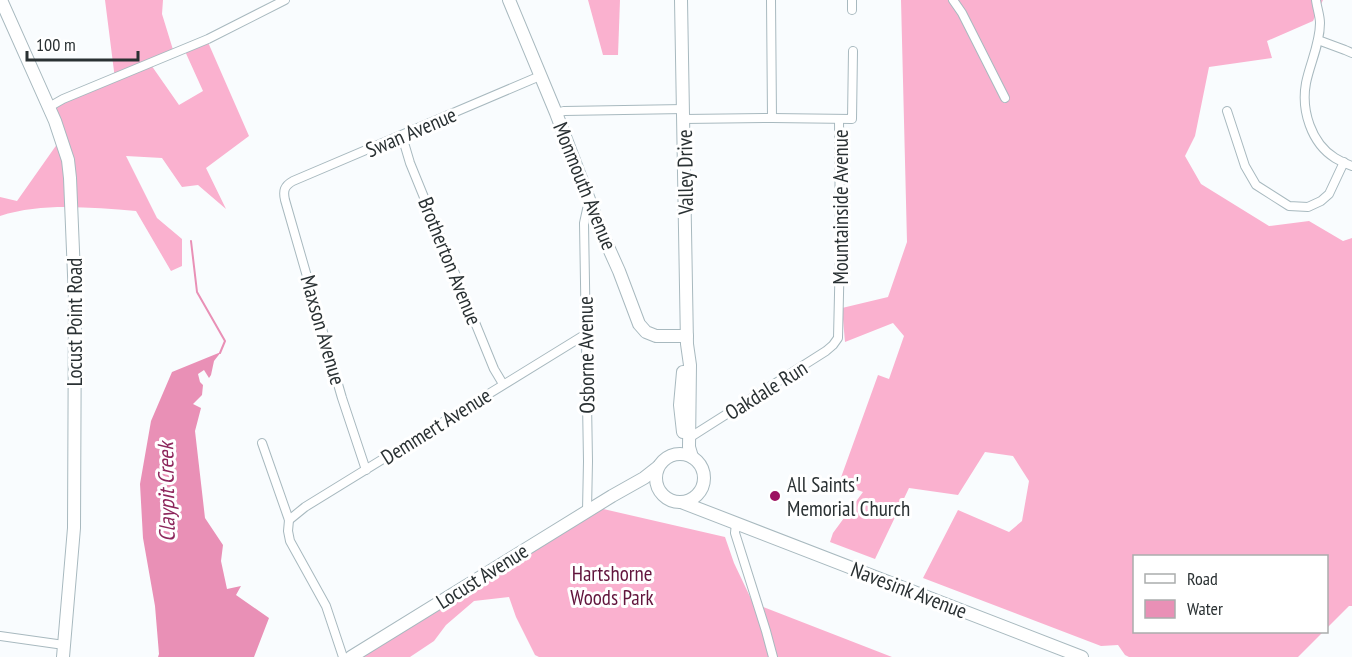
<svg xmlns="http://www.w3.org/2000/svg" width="1352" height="657" viewBox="0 0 1352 657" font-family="'PT Sans Narrow',sans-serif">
<rect width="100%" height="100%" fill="#f9fcfe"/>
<!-- forest -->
<g fill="#fab1cf">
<path d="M105,0H163L162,14L174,53L149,62L179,105L203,91L184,49L207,40L249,136L206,168L226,209L198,185L182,187L162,158L126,156L157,218L182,239V266L171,271L136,211C91,208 44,202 0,216V197L17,201L60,140L49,109L115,79Z"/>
<path d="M588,0H620L618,55H603Z"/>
<path d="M901,0H1323L1313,21L1267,41L1272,58L1209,67L1195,136L1185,156L1201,184L1269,226L1309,221L1343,241L1352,238V606H1349L1327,628L1326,556H1134V632H1323L1298,657H1129L1125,655L1118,645L1101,646L923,578L958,510L1009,532L1022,521L1029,481L1013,456L985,452L958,495L909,488L875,559L830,542L833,533L863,492L839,483L878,375L889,379L904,336L893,323L845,342L842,308L888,297L907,242Z"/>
<path d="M599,508L725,537L734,563L753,603L892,657H539L535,655L516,617L509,597L474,601L446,625L434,641L410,657H362Z"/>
</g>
<!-- water -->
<path fill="#e990b6" d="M221,352L214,361L211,375L209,378L204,370L198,374L200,382L203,385L202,395L193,404L201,408L195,431L205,518L223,545L221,561L227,589L241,586L236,595L269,618L254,657H158L159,654L155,606L143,538L140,484L151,421L172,372Z"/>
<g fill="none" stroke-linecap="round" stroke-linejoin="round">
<!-- stream -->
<path stroke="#e990b6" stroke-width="2" d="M191,241L197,292L225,341L220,353"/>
<!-- street casing -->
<g stroke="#a8b9bf" stroke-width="10">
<g id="street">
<path d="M771,0L772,118"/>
<path d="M852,0V10"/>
<path d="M953,0L962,13L1005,98"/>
<path d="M1316,0C1317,8 1320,16 1320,23C1320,44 1310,63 1306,83C1301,110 1311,143 1335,158C1340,161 1346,164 1352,166"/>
<path d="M1318,40L1345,50L1352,53"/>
<path d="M49,107L63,99L208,39L285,0"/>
<path d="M1227,111L1245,166L1256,185L1289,206L1308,207L1321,201L1329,194L1344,162"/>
<path d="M556,113L564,111L684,109"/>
<path d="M684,119L772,118L852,119L853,51"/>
<path d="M402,136L410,163L494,369L503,384"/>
<path d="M689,438L826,351L833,345L838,338L840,251L839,119"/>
<path d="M262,443L289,520L288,531L290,541L326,606L343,657"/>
<path d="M366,470L342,398L285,200C283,191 284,186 293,181L540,76"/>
<path d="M587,511L588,461L584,223L589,200"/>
<path d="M289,520L305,507L586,334"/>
<path d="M736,523L735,533L766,631L773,657"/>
<path d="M0,636L64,645"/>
</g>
</g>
<!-- secondary casing -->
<g stroke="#a8b9bf" stroke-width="14">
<g id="secondary">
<path d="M1,0L55,121L68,160L70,178L75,299L74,528L63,657"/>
<path d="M509,0L556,113L601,231L619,271L639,324L646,332L656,336H687"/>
<path d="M681,0L687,344L690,365L689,447L692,457"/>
<path d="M683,432L680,405L683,372"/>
<circle cx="680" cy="478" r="24"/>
<path d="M681,502L1082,657"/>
<path d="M351,657L612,496L644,478L658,467"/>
</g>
</g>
<!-- street -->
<use href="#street" stroke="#fff" stroke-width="8"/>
<!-- secondary -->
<use href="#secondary" stroke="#fff" stroke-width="12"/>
</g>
<!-- markers -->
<circle fill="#9c1261" stroke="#fff" stroke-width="2" cx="775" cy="496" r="6"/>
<g text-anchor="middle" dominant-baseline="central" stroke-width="6" stroke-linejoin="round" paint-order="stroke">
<!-- street labels -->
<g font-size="21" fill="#2a3133" stroke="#fff">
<text transform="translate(411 132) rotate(-23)">Swan Avenue</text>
<text transform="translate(685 172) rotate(-91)">Valley Drive</text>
<text transform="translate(585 186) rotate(68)">Monmouth Avenue</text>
<text transform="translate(840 207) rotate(-90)">Mountainside Avenue</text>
<text transform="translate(450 261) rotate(68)">Brotherton Avenue</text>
<text transform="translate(74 322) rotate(-90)">Locust Point Road</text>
<text transform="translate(323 330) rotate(74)">Maxson Avenue</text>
<text transform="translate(586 355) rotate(-91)">Osborne Avenue</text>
<text transform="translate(766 390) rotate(-32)">Oakdale Run</text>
<text transform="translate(436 426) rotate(-32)">Demmert Avenue</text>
<text transform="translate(482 576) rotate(-32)">Locust Avenue</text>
<text transform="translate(909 590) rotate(21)">Navesink Avenue</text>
</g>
<!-- poi labels -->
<g font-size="21" fill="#2a3133" stroke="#fff" text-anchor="start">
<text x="787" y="484">All Saints'<tspan x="787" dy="24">Memorial Church</tspan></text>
</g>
<!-- park labels -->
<g font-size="21" fill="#62153d" stroke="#fff">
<text x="612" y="573">Hartshorne<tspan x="612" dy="24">Woods Park</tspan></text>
</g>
<!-- water labels -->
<g font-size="22" font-style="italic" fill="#8d275c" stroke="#fff">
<text transform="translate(166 492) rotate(-91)">Claypit Creek</text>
</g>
</g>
<!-- legend -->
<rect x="1133" y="555" width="195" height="78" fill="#ffffff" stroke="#aaadad" stroke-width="1.5"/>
<rect x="1145" y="574" width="30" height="9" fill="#ffffff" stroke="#aaadad" stroke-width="1.5"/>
<text x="1187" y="585" font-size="18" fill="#2a3133">Road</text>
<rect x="1145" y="600" width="30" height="18" fill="#e990b6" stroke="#aaadad" stroke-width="1.5"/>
<text x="1187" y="615" font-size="18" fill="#2a3133">Water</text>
<!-- scale -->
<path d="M27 51v9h111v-9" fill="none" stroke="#2a3133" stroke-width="3"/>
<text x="36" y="51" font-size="18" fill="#2a3133" stroke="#ffffff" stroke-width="4.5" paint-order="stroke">100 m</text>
</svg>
